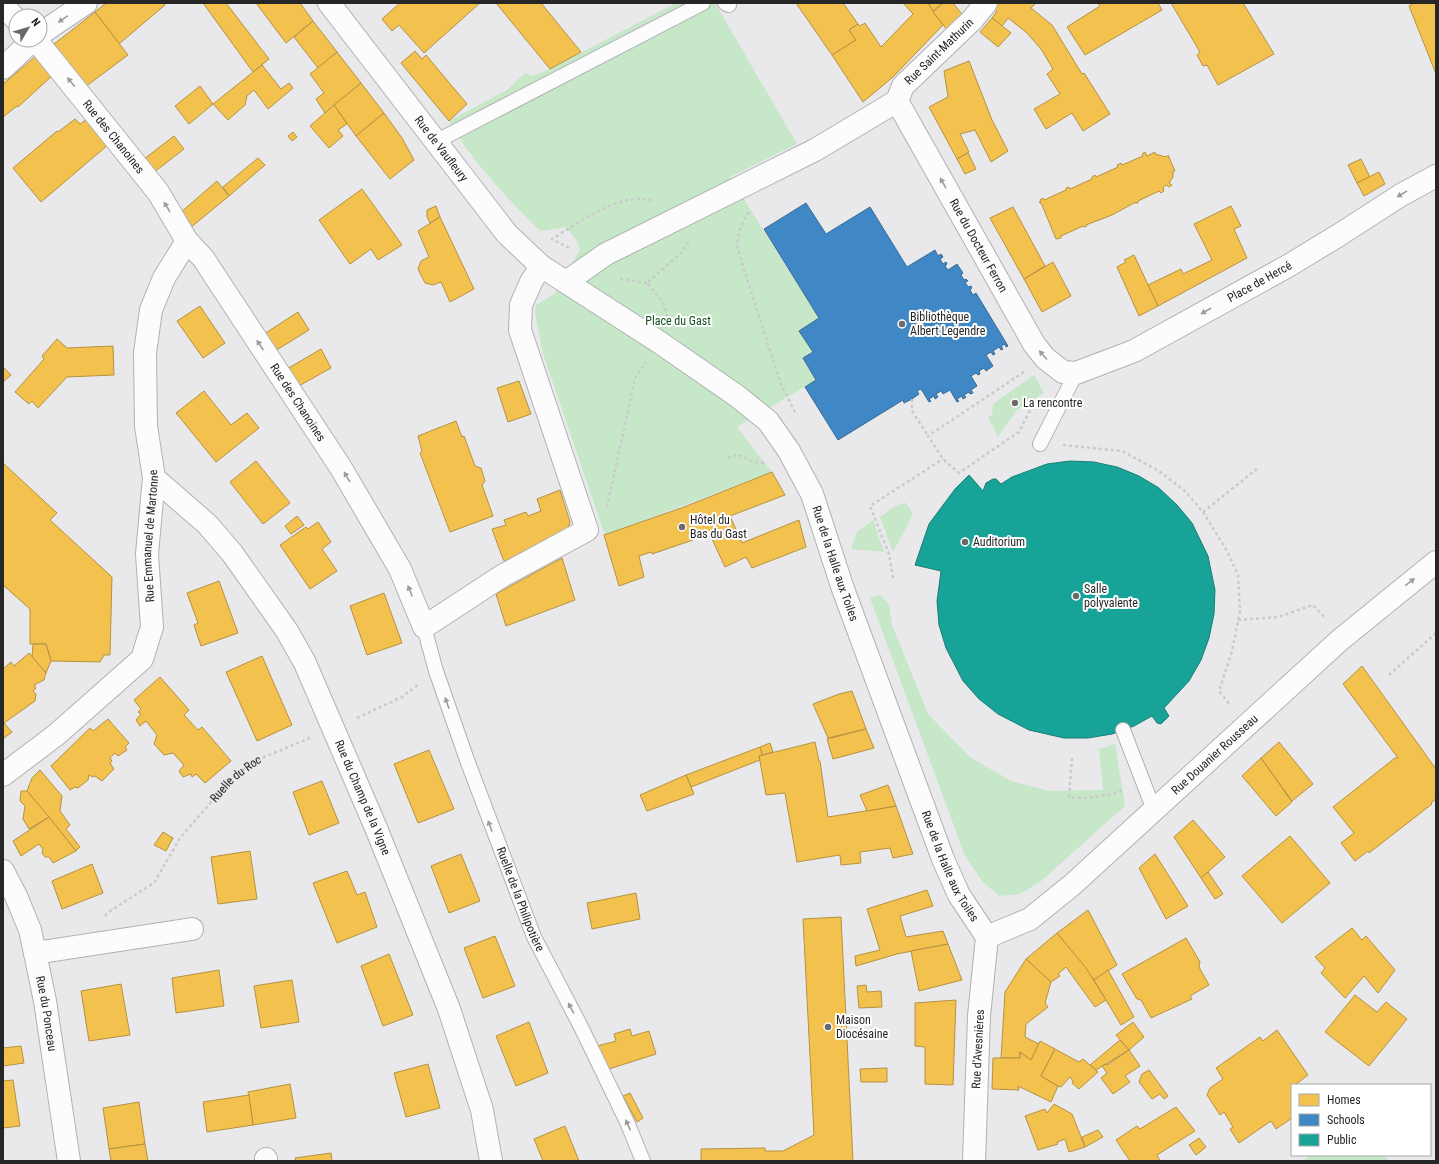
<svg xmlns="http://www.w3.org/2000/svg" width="1439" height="1164" viewBox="0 0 1439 1164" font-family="'Roboto Condensed',sans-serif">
<rect width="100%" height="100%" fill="#e9e9eb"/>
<!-- green -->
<g fill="#c6e7c8">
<path d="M676,3H715L797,144L730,177L819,318L799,331L813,352L803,358L816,380L737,427L772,472L605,535L543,354L535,313L536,305L554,294L580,249L576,240L566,227L540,231C506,197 473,163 449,121L507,90L525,73L532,76L550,69Z"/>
<path d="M1034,375L1044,393L1017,410L998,437L988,417L992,415L993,404Z"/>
<path d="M906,503L912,512V516L893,552L880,517L897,505Z"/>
<path d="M873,520L884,552L851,549L857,532Z"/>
<path d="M880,595L889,605L892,625L928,714L970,757L1011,781L1049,791L1103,790L1099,749L1115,744L1125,806L1040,882L1020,894L999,896L982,881L965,856L870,598Z"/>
<path d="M1311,1155H1384L1389,1161H1303Z"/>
</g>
<!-- homes -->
<g fill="#f2c14e" stroke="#b59242">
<path d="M106,3H164L165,5L119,44L95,12Z"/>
<path d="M203,3H226L269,59L253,72Z"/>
<path d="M256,3H300L313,21L286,43Z"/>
<path d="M400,3H480L424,53L399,25L392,31L382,19Z"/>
<path d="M496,3H541L581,52L550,69Z"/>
<path d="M796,3H843L858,24L849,30L856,40L832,55Z"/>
<path d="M903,3H928L943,25L893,77L863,102L832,55L856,40L849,30L858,24L860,26L865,23L881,47L913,14Z"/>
<path d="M928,3H943L933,11Z"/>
<path d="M943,3H953L962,14L948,31L933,12Z"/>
<path d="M998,3H1036L1031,8L1052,25L1082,74L1084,73L1110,114L1083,131L1072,113L1046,129L1034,109L1060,94L1047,74L1053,69L1041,49L1026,32L1008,18L1002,26L992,18L997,11L993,7Z"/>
<path d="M1098,3H1158L1162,10L1085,55L1067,27L1100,6Z"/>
<path d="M1171,3H1243L1274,54L1218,85L1207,65L1203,66L1197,55L1200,52Z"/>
<path d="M1414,3H1436V74L1409,6Z"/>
<path d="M95,12L128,55L85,87L54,44Z"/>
<path d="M992,18L1011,33L998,47L980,32Z"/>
<path d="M313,21L337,52L318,68L294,37Z"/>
<path d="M415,51L422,59L426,55L467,104L449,121L401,63Z"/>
<path d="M337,52L361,83L325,113L316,99L324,93L310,74Z"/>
<path d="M36,56L53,75L18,107L17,106L3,117V84Z"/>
<path d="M969,61L992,120L1008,151L991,162L975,130L960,134L969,152L957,159L929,107L948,97L944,71Z"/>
<path d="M262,65L281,89L289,83L293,88L268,109L254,90L247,96L245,105L228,120L213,104Z"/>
<path d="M361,83L384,113L356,136L334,105Z"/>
<path d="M200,86L213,104L189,124L175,106Z"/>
<path d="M334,105L347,124L338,130L343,136L329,148L310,126Z"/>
<path d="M384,113L402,138L414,160L390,179L356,136Z"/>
<path d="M90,117L109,144L41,202L13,168L57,131L58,132L75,119L80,124Z"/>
<path d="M293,132L297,137L292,141L288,136Z"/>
<path d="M174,136L184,149L153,173L144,159Z"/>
<path d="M1145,152L1147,156L1155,152V154L1166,157L1168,155L1175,171H1173V177L1169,183L1172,185L1169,187L1166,185L1163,188L1164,191L1161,193L1159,191L1138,201V203H1134L1112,215L1086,225L1087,226L1084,227L1083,226L1061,236V238L1056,239L1042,205L1039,202H1041L1040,200L1043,198L1044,200L1066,190V188L1069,187L1070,189L1092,179V177L1095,175L1096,177L1118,167L1117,165L1121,163L1122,165L1143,156L1142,154Z"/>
<path d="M968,153L976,169L965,174L957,159Z"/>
<path d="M258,158L265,165L229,196L223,187Z"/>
<path d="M1361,159L1370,177L1357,183L1348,165Z"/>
<path d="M1379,172L1385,184L1364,196L1357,183Z"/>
<path d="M217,181L229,196L190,228L180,213Z"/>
<path d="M362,189L402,245L378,260L371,249L350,264L319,220Z"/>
<path d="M436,206L440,217L430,223L427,217V210Z"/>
<path d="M1231,206L1241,226L1234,229L1247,258L1158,306L1148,285L1181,269L1183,274L1212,260L1194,224Z"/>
<path d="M1013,207L1045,266L1024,279L990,218Z"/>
<path d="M440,217L474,289L450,302L441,282L433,285L425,283L418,269L421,261L429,257L418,231Z"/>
<path d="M1134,255L1158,306L1139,316L1117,267L1126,262L1124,260Z"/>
<path d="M1053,262L1071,296L1042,312L1024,279Z"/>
<path d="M200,306L225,343L203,358L177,321Z"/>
<path d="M298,312L309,330L275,351L264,334Z"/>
<path d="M57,339L67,348L113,346L114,375L67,377L38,408L32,401L29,404L15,392L44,359L42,356Z"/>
<path d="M321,349L331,368L297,387L287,369Z"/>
<path d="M3,367L11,375L3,382Z"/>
<path d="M519,381L531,414L508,422L497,388Z"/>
<path d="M204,391L231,425L247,413L259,428L216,462L176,413Z"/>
<path d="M456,421L462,437L464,436L475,466L481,468L485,481L482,485L493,516L450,532L420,453L422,451L418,436Z"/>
<path d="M256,461L290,503L263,524L230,482Z"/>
<path d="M3,463L57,513L50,520L112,577L110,655H104L100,662L51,661L46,644H30V609L3,585Z"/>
<path d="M772,472L785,495L730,516L742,543L799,520L806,547L752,568L746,557L725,567L712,539L707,532L704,533L694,536L693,540L652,554L651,552L639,556L644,577L619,586L604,535L684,507Z"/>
<path d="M560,490L570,522L568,529L507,565L503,559L492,529L506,525L504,520L526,512L528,516L541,511L537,499Z"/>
<path d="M297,516L304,525L291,534L285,526Z"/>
<path d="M318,522L331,542L322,549L337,571L310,589L280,545L306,527L308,529Z"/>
<path d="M562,558L575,600L506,626L496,594Z"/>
<path d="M219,581L238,633L201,646L194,625L198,623L187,593Z"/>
<path d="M384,593L402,643L367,655L350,606Z"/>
<path d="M33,644H46L51,661L46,673L32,657Z"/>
<path d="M29,653L46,673L44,680L34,685L36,688L33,691L36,694L35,701L4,723L12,732L3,739V669L11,662L14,666Z"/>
<path d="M262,656L292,725L257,741L226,672Z"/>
<path d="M1362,666L1436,769V799L1431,803L1432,804L1369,853L1368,851L1355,861L1341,843L1354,833L1333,807L1395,758H1398L1343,684Z"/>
<path d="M160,677L189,710L184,715L198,730L202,727L231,761L205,783L196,774L192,777L191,774L183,777L179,771L184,765L173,753L164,755L154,744L157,735L146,721L140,726L136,720L141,714L138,712L141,709L134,700Z"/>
<path d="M852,691L866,729L828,738L813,704L839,694Z"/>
<path d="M108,719L129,743L125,747L127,750L118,756L115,753L110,758L112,761L110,763L114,769L102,781L95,776L93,777L89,775L88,780L78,788L75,787L70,790L51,766L90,728L93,731Z"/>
<path d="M866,729L874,748L833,759L827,739Z"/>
<path d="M815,742L819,761H820L828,817L896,806L913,854L893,858L890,848L860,852L861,863L841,865L840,855L797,862L785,793L766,795L759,756Z"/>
<path d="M1279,742L1313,784L1292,801L1261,758Z"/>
<path d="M770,743L773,752L762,755L760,747Z"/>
<path d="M760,747L762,755L759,756L760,760L691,787L686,775Z"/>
<path d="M429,750L454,809L418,823L394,764Z"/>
<path d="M1261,758L1292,802L1276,816L1242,776Z"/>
<path d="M40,770L62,796L60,811L70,825L66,829L80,847L76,851L27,791L32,778Z"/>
<path d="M686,775L694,794L647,811L640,795Z"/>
<path d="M322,781L339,823L309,835L293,792Z"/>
<path d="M888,785L896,806L867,811L860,795Z"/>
<path d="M21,791H27L49,817L29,829L23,819L25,806L20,801Z"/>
<path d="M49,817L76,851L53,863L49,857H45L42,853L43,849L39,844L21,856L13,841Z"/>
<path d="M1193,820L1225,857L1201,878L1174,837Z"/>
<path d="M163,832L173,838L166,851L154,845Z"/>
<path d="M1290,836L1330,883L1282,923L1242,876Z"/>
<path d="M250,851L257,899L218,904L211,857Z"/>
<path d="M461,854L480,901L449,913L431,866Z"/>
<path d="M1155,854L1188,906L1166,919L1139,868Z"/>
<path d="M92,864L103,893L62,909L52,881Z"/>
<path d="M347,871L357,895L365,892L377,927L337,943L313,883Z"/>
<path d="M1208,872L1223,894L1215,899L1201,878Z"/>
<path d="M927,890L933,906L900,916L906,937L943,931L948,944L897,954L856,966L855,956L880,950L867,909Z"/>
<path d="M636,893L640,919L592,929L587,903Z"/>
<path d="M1088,910L1117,965L1094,980L1057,933Z"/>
<path d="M841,917L853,1161H701V1149L765,1148V1151H783L814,1135L803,919Z"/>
<path d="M1352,928L1362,940L1366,936L1395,970L1378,993L1364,976L1345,998L1321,973L1325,968L1315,957Z"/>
<path d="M1057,933L1086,968L1106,1000L1095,1007L1066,967L1058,974L1060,976L1051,982L1026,959Z"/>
<path d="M495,936L515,986L483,998L464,948Z"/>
<path d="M1186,938L1200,962L1199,967L1209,985L1190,996L1192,999L1151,1018L1141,1000L1137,999L1122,974Z"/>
<path d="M948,944L962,980L919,991L911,951Z"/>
<path d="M389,954L413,1015L383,1026L361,966Z"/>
<path d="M1026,959L1051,982L1045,1003L1048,1007L1026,1024L1025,1037L1039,1044L1031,1060L1020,1052V1058H1001L1005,992Z"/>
<path d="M219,970L224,1006L176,1013L172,978Z"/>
<path d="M1108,970L1134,1017L1121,1025L1094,980Z"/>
<path d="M292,980L299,1022L261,1028L254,986Z"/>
<path d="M121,984L130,1035L89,1041L81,991Z"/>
<path d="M866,985L867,992L881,991L882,1007L859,1008L857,986Z"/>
<path d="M1355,995L1377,1012L1386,1002L1407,1019L1369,1066L1325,1032Z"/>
<path d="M956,1000L953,1085L925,1084V1047L915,1046V1003Z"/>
<path d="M529,1022L548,1073L516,1086L496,1036Z"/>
<path d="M1133,1022L1144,1037L1129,1050L1116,1035Z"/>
<path d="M630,1029L632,1036L649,1031L656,1054L609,1069L597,1046L616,1041L614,1034Z"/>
<path d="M1277,1030L1308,1075L1295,1085H1292V1118L1276,1129L1271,1121L1239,1143L1230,1129L1233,1127L1224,1112L1220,1115L1207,1095L1210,1088L1223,1079L1216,1068L1260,1037L1263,1041Z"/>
<path d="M1120,1040L1129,1050L1096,1070L1090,1065Z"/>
<path d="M1040,1041L1055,1049L1041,1076L1058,1086L1051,1102L1018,1086L1019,1090L992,1089L993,1058H1020V1052L1031,1060Z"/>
<path d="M21,1046L24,1063L3,1066V1048Z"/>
<path d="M1055,1049L1079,1062L1083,1059L1098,1072L1079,1089L1072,1083L1073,1081L1070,1077L1061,1087L1058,1086L1041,1076Z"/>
<path d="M1129,1050L1140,1066L1125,1076L1130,1082L1113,1094L1101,1078L1107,1073L1102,1066L1106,1064L1107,1065Z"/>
<path d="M428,1064L440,1108L406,1117L394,1073Z"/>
<path d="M887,1068V1082H861L860,1069Z"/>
<path d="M1149,1070L1168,1096L1164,1099L1160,1094L1152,1099L1139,1082L1142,1074Z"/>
<path d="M13,1080L20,1126L3,1128V1081Z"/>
<path d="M290,1084L296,1118L253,1125L248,1092Z"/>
<path d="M630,1093L643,1118L637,1122L623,1096Z"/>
<path d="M249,1095L253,1125L207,1132L203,1102Z"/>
<path d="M139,1102L145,1144L109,1149L103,1108Z"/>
<path d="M1054,1104L1072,1114L1085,1147L1069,1152L1065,1139L1057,1142L1058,1144L1038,1150L1025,1116L1045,1109L1047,1113Z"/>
<path d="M1176,1107L1195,1131L1157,1155L1160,1161H1130L1116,1140L1137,1126L1140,1129Z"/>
<path d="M565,1126L579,1161H543L534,1139Z"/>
<path d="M1098,1130L1103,1137L1085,1147L1082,1137Z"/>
<path d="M1199,1138L1206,1147L1196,1155L1189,1145Z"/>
<path d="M145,1144L148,1161H111L109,1149Z"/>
<path d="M331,1153L332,1161H296L295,1158Z"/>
</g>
<!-- schools -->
<path fill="#3f88c5" stroke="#386b96" d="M806,203L826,234L870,207L907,267L935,250L938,256L941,254L943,257L940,259L943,264L946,262L947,264L945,266L948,270L957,264L963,273L961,275L964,280L966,279L968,281L965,282L968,287L971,286L972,288L970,290L973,295L976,293L1008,346L1006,347L1005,344L1001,346L1003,349L1001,350L999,347L993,351L995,354L993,355L991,352L986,355L993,366L986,371L984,368L979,371L980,374L978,375L976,373L971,376L977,386L971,390L973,393L970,394L969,392L964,395L966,397L963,399L962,396L957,399L959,401L957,402L950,390L943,394L941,391L936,394L938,397L935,399L934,396L929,399L931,401L929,402L921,389L917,391L919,394L912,399L904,403L903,400L838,440L805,387L816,380L803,358L813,352L799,331L819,318L764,229Z"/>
<!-- public -->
<path fill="#17a398" stroke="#1c7e76" d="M1070,461L1094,462L1117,467L1139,476L1159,488L1177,505L1192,523L1208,556L1215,590L1214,614L1209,638L1201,660L1189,681L1164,708L1169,716L1161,724L1157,723L1152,716L1134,726L1112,734L1088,738H1064L1029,730L998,714L979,699L963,681L946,648L939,625L937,601L941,571L915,565L929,524L955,489L969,475L983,491L986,483L993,479H996L1001,484L1012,477L1047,464Z"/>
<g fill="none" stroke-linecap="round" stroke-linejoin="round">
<!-- service casing -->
<g stroke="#b1b1b3" stroke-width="16">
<g id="service">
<path d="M725,3L729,5"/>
<path d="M435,142L703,3"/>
<path d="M1040,444L1076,373"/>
<path id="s2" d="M424,627L436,671L467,760L534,937L580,1025L627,1122L643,1161"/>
<path d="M1123,730L1154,810"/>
</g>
</g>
<!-- minor casing -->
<g stroke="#b1b1b3" stroke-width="24">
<g id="minor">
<path d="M3,6L16,19"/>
<path d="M40,34L86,3"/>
<path id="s3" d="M36,40L158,192L187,241L203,258L341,468L400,569L424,627L502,576L587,530L520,330L521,305L531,282L541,266"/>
<path d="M3,68L33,40"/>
<path id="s4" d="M897,101L1034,344L1045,358L1063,372L1076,373L1134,351L1288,266L1339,235L1401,195L1436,176"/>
<path id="s5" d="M897,101L903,86L972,20L986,3"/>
<path d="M566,282L606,254L815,150L897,101"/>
<path id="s6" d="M154,478L207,524L232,553L287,631L305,663L376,828L449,1009L482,1110L491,1161"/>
<path id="s7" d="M3,775L56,735L142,659L152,627L147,554L154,478L146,426L145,353L151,310L164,278L187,241"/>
<path id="s8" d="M3,871L16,896L30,930L35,953L45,1001L69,1161"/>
<path id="s9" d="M987,937L1030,919L1072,885L1340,640L1436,562"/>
<path d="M35,953L192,929"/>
<path d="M266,1159V1161"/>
</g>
</g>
<!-- tertiary casing -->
<g stroke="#b1b1b3" stroke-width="24">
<g id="tertiary">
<path id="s10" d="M329,3L507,234L541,266L659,342L737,396L768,421L789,451L812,494L843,589L943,859L959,895L987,937L979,1016L974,1161"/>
</g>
</g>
<!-- path -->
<g stroke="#cacacc" stroke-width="2.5" stroke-dasharray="3 3" stroke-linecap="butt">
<path d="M749,212C741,223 738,233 737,247L780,382L796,414"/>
<path d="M569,248L552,239C578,223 622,190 654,201"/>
<path d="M620,279L647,283"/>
<path d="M667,317L663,302L647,283L682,252L689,241"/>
<path d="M1024,372L928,436L943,459L959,473L1019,432L1029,412L1032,409"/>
<path d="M912,399V411L928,436"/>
<path d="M1063,445L1122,451L1159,471L1185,491L1203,512L1257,469"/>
<path d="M728,458L737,454L753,462L767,463"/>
<path d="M607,507L635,378L646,362"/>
<path d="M1203,512L1227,551L1238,575L1240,611L1232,651L1219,691L1230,705"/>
<path d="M893,578L889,554L870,506L943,459"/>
<path d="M1238,620L1278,617L1313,605L1326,619"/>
<path d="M1389,675L1436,633"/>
<path d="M357,718L402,697L419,684"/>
<path d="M1072,758L1069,797C1088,799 1105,797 1123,790"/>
<path id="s1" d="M105,916L107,913L154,883L180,838L231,779L257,760L310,738"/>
</g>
<!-- service -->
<use href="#service" stroke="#fcfcfc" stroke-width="14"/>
<!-- minor -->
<use href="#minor" stroke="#fcfcfc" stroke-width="22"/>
<!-- tertiary -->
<use href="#tertiary" stroke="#fcfcfc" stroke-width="22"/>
</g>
<!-- one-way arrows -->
<defs><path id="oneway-solid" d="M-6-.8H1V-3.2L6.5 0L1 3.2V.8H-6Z"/></defs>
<g fill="#9c9c9c">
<use href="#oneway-solid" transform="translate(63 19) rotate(146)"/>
<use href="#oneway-solid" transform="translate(71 82) rotate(-129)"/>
<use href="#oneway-solid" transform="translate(943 183) rotate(-120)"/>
<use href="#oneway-solid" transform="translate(1402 194) rotate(149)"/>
<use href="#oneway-solid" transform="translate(167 207) rotate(-121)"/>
<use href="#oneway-solid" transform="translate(1206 311) rotate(151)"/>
<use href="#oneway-solid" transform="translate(260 345) rotate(-123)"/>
<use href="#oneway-solid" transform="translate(1043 355) rotate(-131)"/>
<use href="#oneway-solid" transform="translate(347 477) rotate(-120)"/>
<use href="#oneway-solid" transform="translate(1410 582) rotate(-38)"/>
<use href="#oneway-solid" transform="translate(410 591) rotate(-112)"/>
<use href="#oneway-solid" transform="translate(447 703) rotate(-109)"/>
<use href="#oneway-solid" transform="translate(490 826) rotate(-110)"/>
<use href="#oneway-solid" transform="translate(571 1008) rotate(-118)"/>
<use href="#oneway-solid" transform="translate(628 1125) rotate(-114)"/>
</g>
<!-- markers -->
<g fill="#6a6a6c" stroke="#fff" stroke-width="1.5">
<circle cx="902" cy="324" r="4"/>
<circle cx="1015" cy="403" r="4"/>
<circle cx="682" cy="527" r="4"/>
<circle cx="965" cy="542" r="4"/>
<circle cx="1076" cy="596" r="4"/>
<circle cx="828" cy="1027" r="4"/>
</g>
<g text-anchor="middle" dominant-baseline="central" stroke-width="4" stroke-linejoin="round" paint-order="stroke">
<!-- street labels -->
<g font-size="12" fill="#262627" stroke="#fff">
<text stroke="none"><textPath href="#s5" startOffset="66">Rue Saint-Mathurin</textPath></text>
<text stroke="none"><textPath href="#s3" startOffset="124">Rue des Chanoines</textPath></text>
<text stroke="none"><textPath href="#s10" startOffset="184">Rue de Vaufleury</textPath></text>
<text stroke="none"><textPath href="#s4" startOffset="166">Rue du Docteur Ferron</textPath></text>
<text stroke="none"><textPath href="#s4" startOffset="538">Place de Hercé</textPath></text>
<text stroke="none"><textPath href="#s3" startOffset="448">Rue des Chanoines</textPath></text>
<text stroke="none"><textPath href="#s7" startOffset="306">Rue Emmanuel de Martonne</textPath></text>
<text stroke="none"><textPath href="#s10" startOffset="772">Rue de la Halle aux Toiles</textPath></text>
<text stroke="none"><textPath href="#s9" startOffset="294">Rue Douanier Rousseau</textPath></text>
<text stroke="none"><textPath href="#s1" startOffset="193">Ruelle du Roc</textPath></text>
<text stroke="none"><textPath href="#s6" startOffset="387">Rue du Champ de la Vigne</textPath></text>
<text stroke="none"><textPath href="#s10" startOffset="1096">Rue de la Halle aux Toiles</textPath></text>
<text stroke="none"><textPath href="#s2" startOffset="289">Ruelle de la Philipotière</textPath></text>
<text stroke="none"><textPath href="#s8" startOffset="150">Rue du Ponceau</textPath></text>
<text transform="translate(978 1049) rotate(-87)">Rue d'Avesnières</text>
</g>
<!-- poi labels -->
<g font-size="12" fill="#262627" stroke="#fff" text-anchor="start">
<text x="910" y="317">Bibliothèque<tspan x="910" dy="14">Albert Legendre</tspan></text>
<text x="1023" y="403">La rencontre</text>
<text x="690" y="520">Hôtel du<tspan x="690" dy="14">Bas du Gast</tspan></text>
<text x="973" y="542">Auditorium</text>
<text x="1084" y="589">Salle<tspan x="1084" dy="14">polyvalente</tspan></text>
<text x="836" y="1020">Maison<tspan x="836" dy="14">Diocésaine</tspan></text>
</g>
<!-- park labels -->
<g font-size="12" fill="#13501b" stroke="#fff">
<text x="678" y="321">Place du Gast</text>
</g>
</g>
<!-- border -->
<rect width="1439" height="1164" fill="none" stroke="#262627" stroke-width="8"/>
<!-- legend -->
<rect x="1291" y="1084" width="140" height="72" fill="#ffffff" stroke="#a8a8a9"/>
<rect x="1299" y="1094" width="20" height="12" fill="#f2c14e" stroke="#a8a8a9"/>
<text x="1327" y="1104" font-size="12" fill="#262627">Homes</text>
<rect x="1299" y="1114" width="20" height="12" fill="#3f88c5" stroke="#a8a8a9"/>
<text x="1327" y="1124" font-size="12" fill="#262627">Schools</text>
<rect x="1299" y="1134" width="20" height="12" fill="#17a398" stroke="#a8a8a9"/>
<text x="1327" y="1144" font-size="12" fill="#262627">Public</text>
<!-- north arrow -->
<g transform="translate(28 28) rotate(52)"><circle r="19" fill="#ffffff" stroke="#a8a8a9"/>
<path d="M0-3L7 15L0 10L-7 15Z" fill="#6a6a6c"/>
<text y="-6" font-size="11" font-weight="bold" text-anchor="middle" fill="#262627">N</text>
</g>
</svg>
